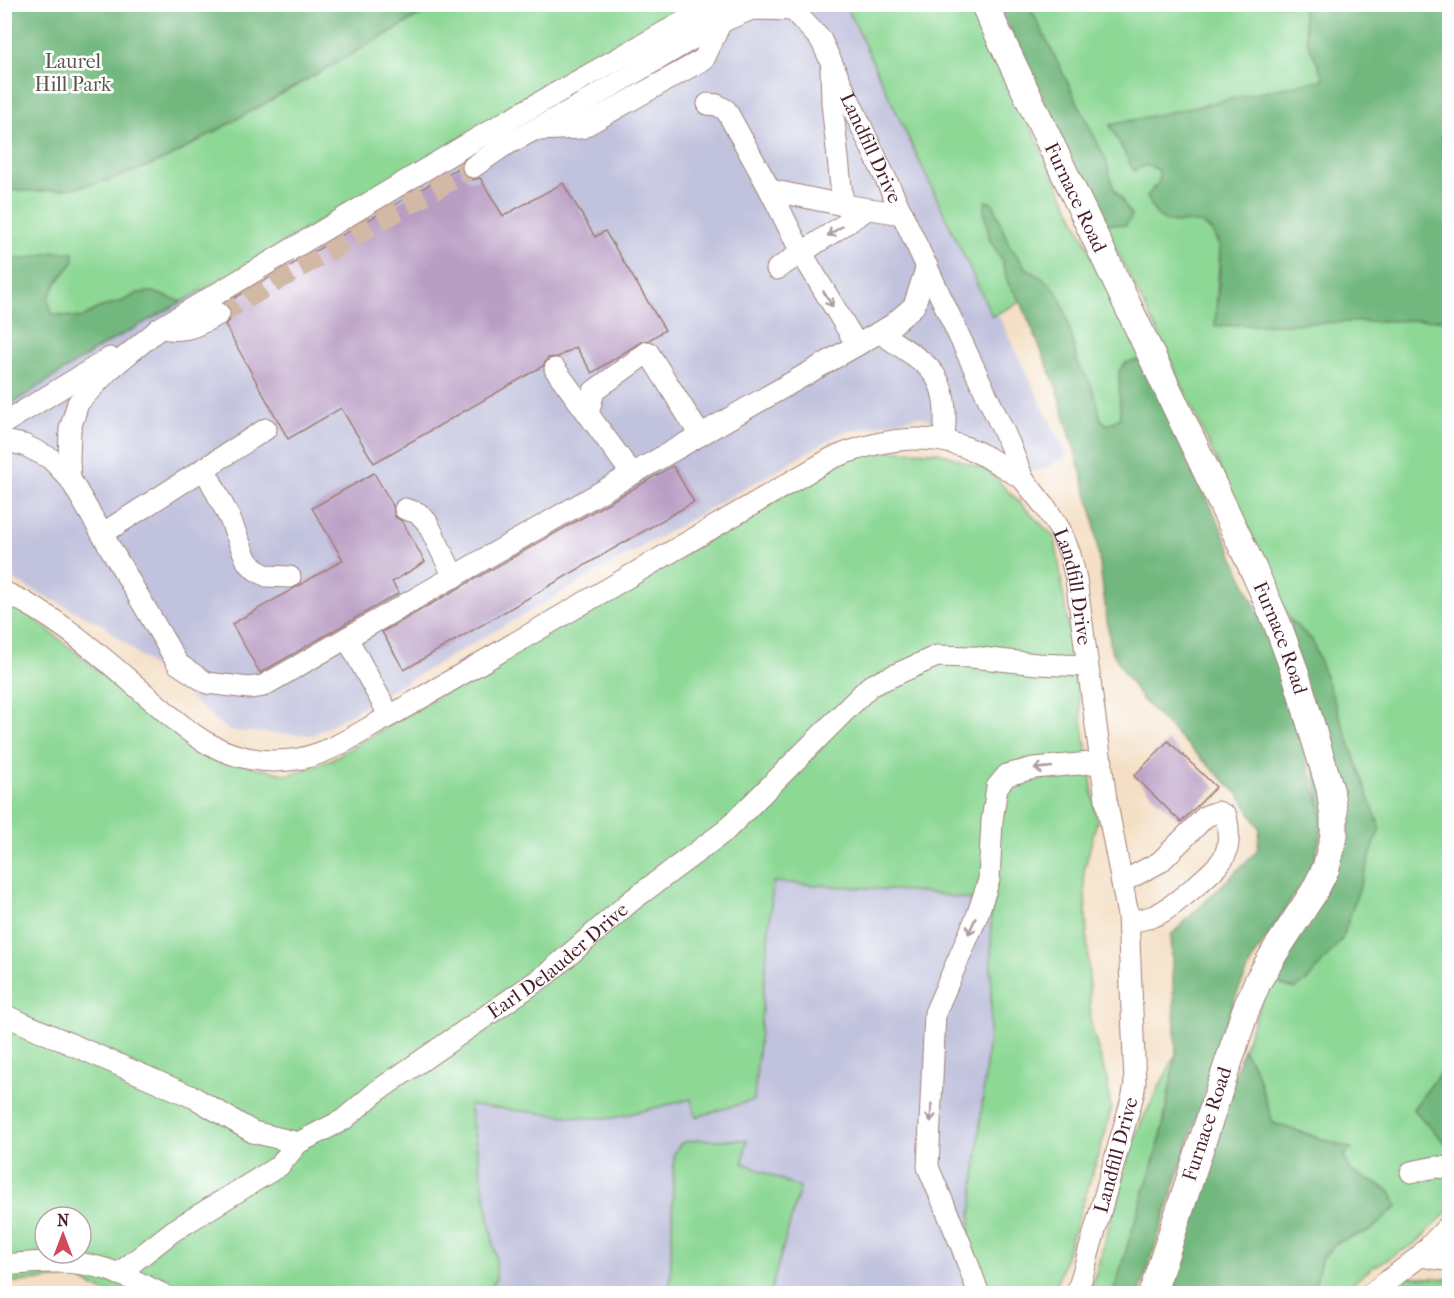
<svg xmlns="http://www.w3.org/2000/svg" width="1454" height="1298" viewBox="0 0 1454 1298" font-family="'IM FELL French Canon',serif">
<rect width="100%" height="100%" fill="#fff"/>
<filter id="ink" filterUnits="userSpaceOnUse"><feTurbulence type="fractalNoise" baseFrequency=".0167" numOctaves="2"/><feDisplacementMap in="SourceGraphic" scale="12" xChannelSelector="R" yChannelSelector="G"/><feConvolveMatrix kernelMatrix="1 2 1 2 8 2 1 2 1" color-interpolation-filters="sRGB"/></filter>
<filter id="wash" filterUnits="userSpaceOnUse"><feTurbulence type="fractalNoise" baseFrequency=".008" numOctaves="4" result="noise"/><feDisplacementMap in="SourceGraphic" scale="24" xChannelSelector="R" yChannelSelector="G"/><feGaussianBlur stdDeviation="1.35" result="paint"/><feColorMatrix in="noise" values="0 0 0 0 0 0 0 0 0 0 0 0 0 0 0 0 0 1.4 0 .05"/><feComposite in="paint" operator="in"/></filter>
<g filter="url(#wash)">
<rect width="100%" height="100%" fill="#f4dfc4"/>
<!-- industrial -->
<g fill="#c1c2dd">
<path d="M688,5H847L1067,456L1037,472L920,416L841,433L313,735L229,731L105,626L5,576L4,400L182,302Z"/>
<path d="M773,882L923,892L992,903L988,1293H770L800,1188L743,1163L746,1140H698L674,1155L670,1293H489L496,1279L469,1104L585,1118H613L692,1099L696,1117L754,1100Z"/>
</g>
<!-- green -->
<g fill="#8dd895" stroke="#6c7c60" stroke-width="1.5" fill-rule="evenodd">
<path d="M438,5H688L182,302L153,292L138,293L123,301L99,308L81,318L52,314L47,299L57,282L74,261L55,252L24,259L5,258V189C65,197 117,180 172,156Z"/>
<path d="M846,5H972L1142,359L1119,371L1120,418L1108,425L1100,418L1098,404L1089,381L1078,364L1065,311L1049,283L1025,267L1008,243L993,203L986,201L984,210L990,241L1001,258L1008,283L1021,302L992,316Z"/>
<path d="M1029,5H1302L1307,40L1325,79L1110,125L1134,171L1146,165L1159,170V182L1172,223L1198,221L1212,232L1220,248L1215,326L1449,319L1450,1061L1413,1109L1449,1147V1210L1416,1243L1373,1267L1348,1287L1344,1293H1313L1321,1260L1336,1243L1371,1230L1397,1207L1391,1191L1349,1170L1344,1156L1351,1148L1273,1123L1255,1068L1243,1050L1271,976L1342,939L1312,640L1289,619L1156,329L1103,223L1125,225L1132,216L1113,187L1105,158Z"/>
<path d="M861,450L939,452L988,471L1055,538L1097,820L1084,871L1091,1025L1107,1080L1111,1109L1105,1134L1054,1293H988L969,1238L991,1014V903L923,892L773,882L754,1100L696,1117L691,1099L613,1118H585L469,1105L496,1258V1279L489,1293L108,1294L75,1277L5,1283L4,601L16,604L202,755L289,775L332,759ZM45,1217H81V1253H45Z"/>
<path d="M1176,1054L1161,1137L1113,1293L1090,1294L1130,1152L1140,1125Z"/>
<path d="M698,1140H747L743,1163L800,1188L770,1293H670L674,1154L681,1143Z"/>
<path d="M1401,1276L1449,1279V1293L1379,1294Z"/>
</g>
<!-- forest -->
<g fill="#72b87e" stroke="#5e6c54" stroke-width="1.5">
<path d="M5,4H438V5L172,156C117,180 65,197 5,189Z"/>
<path d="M998,5H1029L1105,158L1113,187L1132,216L1126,225L1103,223Z"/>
<path d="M1302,5H1449V319L1215,326C1216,309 1223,259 1219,246C1206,205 1180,234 1158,216C1153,212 1150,202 1147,196L1159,182V170L1146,165L1134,171L1110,125L1324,79L1307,40Z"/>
<path d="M986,201L993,203L1008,243L1025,267L1049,283L1057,292L1065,311L1078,364L1089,381L1098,404L1100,418L1107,425L1120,418L1119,371L1125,363L1142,359L1220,526L1272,645L1320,808L1322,829L1316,855L1306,877L1253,959L1235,998L1140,1293H1113L1161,1137L1176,1054L1171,935L1257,851L1260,829L1240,796L1167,725L1142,699L1125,674L1111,649L1093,514L1056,386L1021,302L1008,283L1001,258L990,241L984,210Z"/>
<path d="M55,252H73L74,261L57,282L48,299L52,314L81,318L99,308L123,301L138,293L153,292L182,302L102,346L16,401L5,410V258L24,259Z"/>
<path d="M1289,619L1312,640L1380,828L1342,939L1307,981L1295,989L1281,985L1272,976L1332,875Z"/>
<path d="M1243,1050L1255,1068L1273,1123L1352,1149L1344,1156L1349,1170L1391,1191L1397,1207L1371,1230L1336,1243L1321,1260L1313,1293L1160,1294Z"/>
<path d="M1449,1061V1147L1413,1109Z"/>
</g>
<g id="blocks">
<!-- building -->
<g fill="#b99ec4">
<path d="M461,166L462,174L467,178L473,180L480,178L503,216L563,183L595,237L605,231L665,330L649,340L641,342L592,373L576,347L558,357L548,358L543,366L374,463L341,408L288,439L225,325L230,320L232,314L230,308L226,303Z"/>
<path d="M673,466L694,502L404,670L382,632Z"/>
<path d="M374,473L393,506L395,517L402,521L425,562L392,582L399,593L260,673L232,624L343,560L312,508Z"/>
<path d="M1168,741L1216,787L1181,822L1134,776Z"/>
</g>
</g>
</g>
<g filter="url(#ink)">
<use href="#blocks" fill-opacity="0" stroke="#9f7f78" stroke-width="1.5"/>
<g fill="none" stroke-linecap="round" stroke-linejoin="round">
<!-- minor-tunnel -->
<path stroke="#d2b9a5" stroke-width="21" stroke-dasharray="21 10" stroke-linecap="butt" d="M219,314L473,167"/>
<!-- minor casing -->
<g stroke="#9f7f78" stroke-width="23">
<g id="minor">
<path d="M831,69L832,103L843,205L903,214"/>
<path d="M708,104L717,105L726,110L770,190L801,252L857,345"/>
<path d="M539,130L581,128L704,59L721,22"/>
<path id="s1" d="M473,167L502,147L575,108L721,22L752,9L793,10L821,40L1009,443L1023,479L1046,508L1060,530L1070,554L1076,579L1106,799L1128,915L1135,1083L1133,1095L1077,1294"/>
<path d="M770,190L843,205"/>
<path d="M777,269L868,209"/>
<path d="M219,314C195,326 188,333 160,328L108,371L78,403L70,429L69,459L70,479L178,664L207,683L249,688L263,686L892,325L914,306L927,266"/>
<path d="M158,329L498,126L665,32L687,20L721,22"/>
<path d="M879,332C932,368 950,371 944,440"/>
<path d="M555,369L632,474"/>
<path d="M588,414L594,391L648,352L700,435"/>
<path d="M4,423L110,358"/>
<path d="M4,441L24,445L50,458L70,479"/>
<path d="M204,468L230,519L247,561L256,570L267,576L290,577"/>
<path d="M405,509L418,513L427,522L454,577"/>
<path d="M102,534L266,429"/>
<path d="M4,592C60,617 105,660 152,700C170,715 188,733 209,744C237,759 268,764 298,759C333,753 366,728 397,712L832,458C873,442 919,431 962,446C984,453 1004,468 1023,479"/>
<path d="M347,638L389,715"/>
<path d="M1122,882L1160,862L1206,816L1218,812L1226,816C1229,828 1230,846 1224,857C1218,869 1169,910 1156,915C1148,919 1138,920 1129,922"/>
<path id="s2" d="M4,1015L195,1098L253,1132L298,1143L343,1120L376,1092L547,974L631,901L725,831L870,686L937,656L972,657L1037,664L1087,666"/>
<path d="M1411,1172L1436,1167L1450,1168"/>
<path d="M1420,1256L1450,1261"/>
<path d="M4,1265C36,1262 71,1259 102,1268C123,1274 142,1284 162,1294"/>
<path d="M118,1274L173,1231L279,1166L298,1143"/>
<path d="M979,1294L961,1245L928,1167L935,1013L977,916L989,880L992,821L997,787L1007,775L1034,768L1102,762"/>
<path d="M1371,1294L1420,1256L1450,1224"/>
</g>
</g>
<!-- major casing -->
<g stroke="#9f7f78" stroke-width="29">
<g id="major">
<path id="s3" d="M984,4L1255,573L1277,623L1296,675L1330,789L1334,817V836L1326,868L1314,892L1276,950L1258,981L1245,1012L1152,1294"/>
</g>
</g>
<!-- minor -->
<use href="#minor" stroke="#fff" stroke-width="21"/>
<!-- major -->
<use href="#major" stroke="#fff" stroke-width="27"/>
</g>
<!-- one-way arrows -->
<defs><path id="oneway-shaft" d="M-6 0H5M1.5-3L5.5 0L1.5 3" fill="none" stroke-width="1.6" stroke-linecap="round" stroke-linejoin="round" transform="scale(1.5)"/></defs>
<g stroke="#ae9aa0">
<use href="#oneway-shaft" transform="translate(835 231) rotate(147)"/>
<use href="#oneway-shaft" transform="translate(828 299) rotate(59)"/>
<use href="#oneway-shaft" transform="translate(1043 768) rotate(174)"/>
<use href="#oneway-shaft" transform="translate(972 926) rotate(114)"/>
<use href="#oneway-shaft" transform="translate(931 1113) rotate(93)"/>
</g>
</g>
<g text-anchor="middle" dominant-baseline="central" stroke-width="5" stroke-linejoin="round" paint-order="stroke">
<!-- park labels -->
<g font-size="20" fill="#5e564b" stroke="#fff">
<text x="73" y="61">Laurel<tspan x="73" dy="23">Hill Park</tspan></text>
</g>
<!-- street labels -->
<g font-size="20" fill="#4a1f2b" stroke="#fff">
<text stroke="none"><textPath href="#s1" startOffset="522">Landfill Drive</textPath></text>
<text stroke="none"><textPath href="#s3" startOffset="214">Furnace Road</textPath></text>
<text stroke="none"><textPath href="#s1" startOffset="1008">Landfill Drive</textPath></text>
<text stroke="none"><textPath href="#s3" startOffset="700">Furnace Road</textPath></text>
<text stroke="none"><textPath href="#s2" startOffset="640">Earl Delauder Drive</textPath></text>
<text transform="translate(1207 1124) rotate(-72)">Furnace Road</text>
<text transform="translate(1116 1155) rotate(-75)">Landfill Drive</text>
</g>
</g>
<!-- margin -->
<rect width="1454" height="1298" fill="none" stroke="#fff" stroke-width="24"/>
<!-- north arrow -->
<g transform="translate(63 1235)"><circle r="28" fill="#ffffff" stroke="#b7a5aa" stroke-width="1.5"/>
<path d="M0-4.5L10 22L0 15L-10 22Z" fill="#d1495b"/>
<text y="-9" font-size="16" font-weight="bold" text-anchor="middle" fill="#4a1f2b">N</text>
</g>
</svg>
